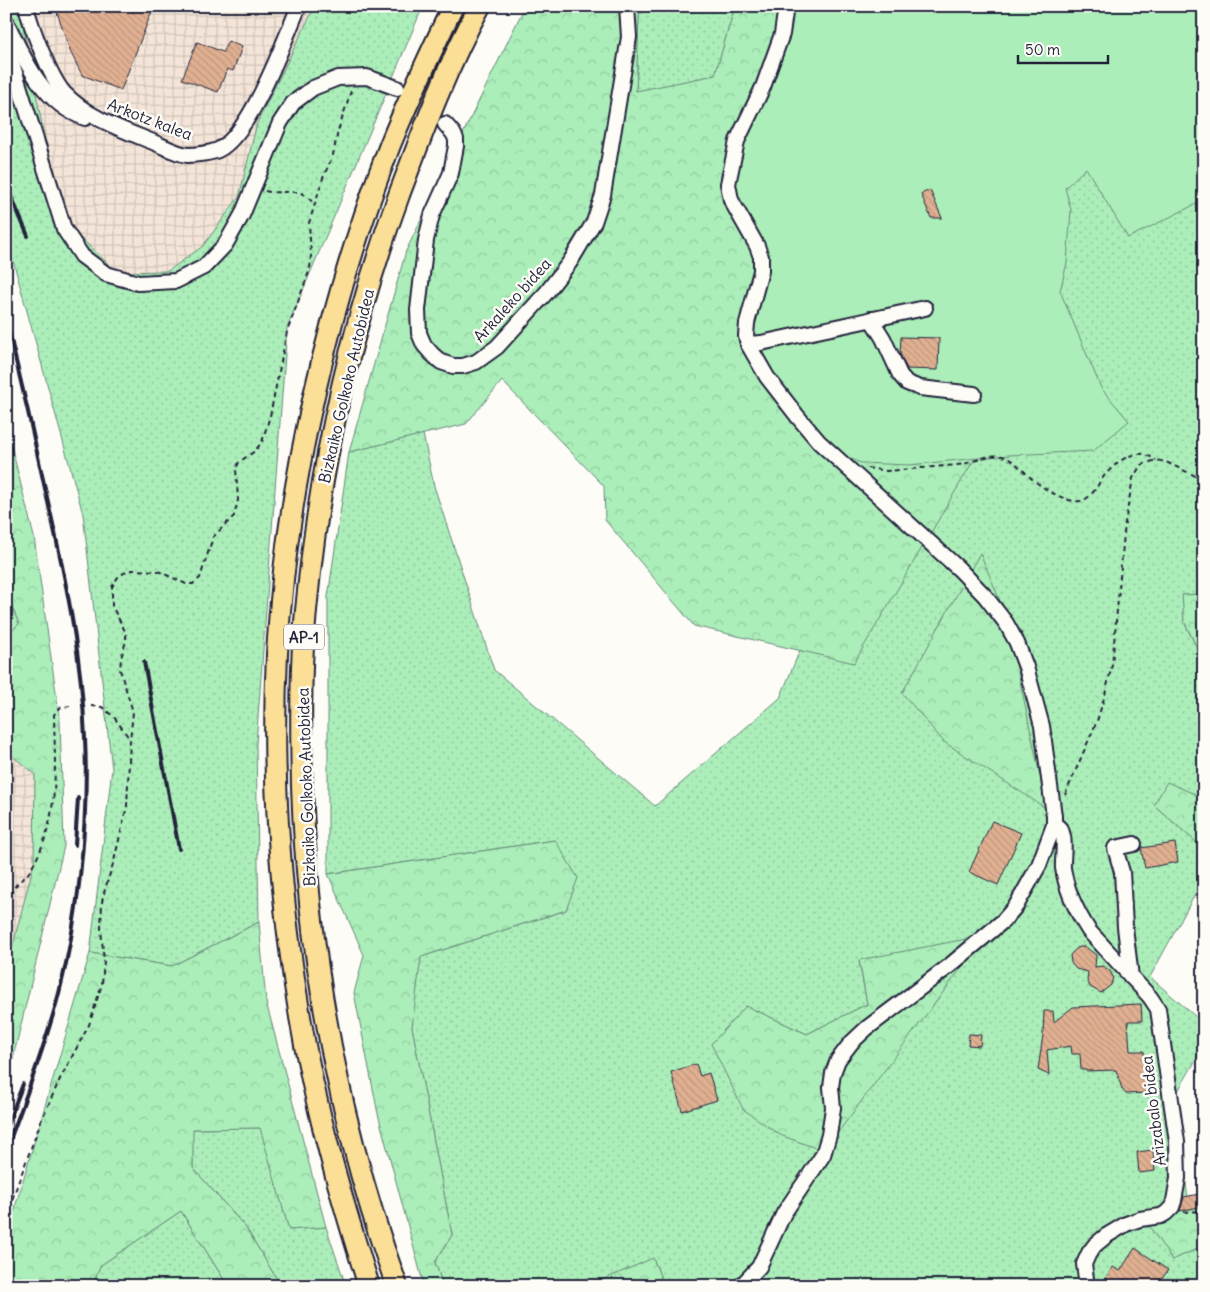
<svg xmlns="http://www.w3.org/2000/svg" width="1210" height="1292" viewBox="0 0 1210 1292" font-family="Delius,sans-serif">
<defs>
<pattern id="industrial-grid" width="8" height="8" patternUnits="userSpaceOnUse" patternTransform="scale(1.25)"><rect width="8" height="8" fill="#f4e5d8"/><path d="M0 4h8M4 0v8" fill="none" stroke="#d1c4ba"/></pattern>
<pattern id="grass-dots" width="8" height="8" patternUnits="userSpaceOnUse" patternTransform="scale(1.25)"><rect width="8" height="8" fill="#abeeb9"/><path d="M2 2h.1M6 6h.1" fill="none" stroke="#93cca0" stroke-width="1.8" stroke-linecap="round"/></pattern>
<pattern id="forest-crowns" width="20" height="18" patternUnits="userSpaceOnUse" patternTransform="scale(1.25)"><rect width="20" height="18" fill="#abeeb9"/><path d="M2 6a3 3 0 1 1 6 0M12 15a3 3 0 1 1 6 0" fill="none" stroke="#93cca0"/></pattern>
<pattern id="building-back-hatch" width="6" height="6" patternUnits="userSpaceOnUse" patternTransform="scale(1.25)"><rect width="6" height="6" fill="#e0b091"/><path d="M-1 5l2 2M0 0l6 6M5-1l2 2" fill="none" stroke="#c0977e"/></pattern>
</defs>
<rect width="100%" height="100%" fill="#fdfcf7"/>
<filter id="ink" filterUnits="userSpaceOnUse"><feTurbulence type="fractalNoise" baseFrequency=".02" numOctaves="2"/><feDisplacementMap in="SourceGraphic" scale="10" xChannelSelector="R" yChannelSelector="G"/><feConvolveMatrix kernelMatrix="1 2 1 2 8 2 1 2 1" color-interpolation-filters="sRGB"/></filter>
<g filter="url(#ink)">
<!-- industrial -->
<g fill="url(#industrial-grid)">
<path d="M16,6H315L257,123L239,197L203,246L168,271L117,272L71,229L44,135L23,25Z"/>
<path d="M6,751L35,774L34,863L6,972Z"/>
</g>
<!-- grass -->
<g fill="url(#grass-dots)" stroke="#66887a" fill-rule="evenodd">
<path d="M6,6H16L23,25L44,135L71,229L117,272L168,271L203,246L239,197L257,123L315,6H423L287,328L256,744L259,922L172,966L90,953L112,769L83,514L6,235Z"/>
<path d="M643,6H735L715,75L636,92L639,16Z"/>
<path d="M1204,6V594L1183,595L1184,622L1204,662V801L1199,796L1154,805L1204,849V878L1150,977L1204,1024V1046L1174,1098L1189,1206L1147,1221L1172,1260L1199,1248H1204V1286H664L653,1259L589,1286H443L435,1262L452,1235L411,1022L421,957L566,910L555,840L328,874V597L349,452L423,434L434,486L494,670L655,806L780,698L800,650L854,662L835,454ZM977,947L743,1110L746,1006L807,1034L867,1004L859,961Z"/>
<path d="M261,1128L289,1230L326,1227L346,1286H281L246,1228L193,1168L192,1129Z"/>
<path d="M181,1211L228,1286H92L101,1265Z"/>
</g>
<!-- forest -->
<g fill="url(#forest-crowns)" stroke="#66887a">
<path d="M525,6H643L639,16L636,91L715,75L735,6H787L979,451L854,663L694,626L605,520L604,486L502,381L466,424L349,452L406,251Z"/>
<path d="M6,425L34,537L60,721L64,846L6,1087V972L34,863L35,774L6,751V636L19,624L6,593Z"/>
<path d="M980,553L1006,615L1047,809L944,742L902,693Z"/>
<path d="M1204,594V662L1184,621L1182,595Z"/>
<path d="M1167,782L1199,796L1204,801V849L1154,805Z"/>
<path d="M555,840L578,878L566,910L421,957L412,1027L452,1235L435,1262L443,1286H424L378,1114L354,993L364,955L328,874Z"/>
<path d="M259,922L266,1002L326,1227L289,1230L260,1128L193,1129V1168L246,1228L281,1286H228L181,1211L101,1265L92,1286H6V1229L14,1211L90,953L172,966Z"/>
<path d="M971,938L977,947L824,1151L780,1135L743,1109L711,1044L746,1006L807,1034L867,1004L859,960Z"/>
<path d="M1204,1202V1248H1199L1172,1260L1146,1221Z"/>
<path d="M653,1258L664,1286H589Z"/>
</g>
<!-- park -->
<g fill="#abeeb9" stroke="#66887a">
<path d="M789,6H1204V200L1128,238L1086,168L1065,188L1071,210L1067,263L1060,291L1101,388L1129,421L1093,451L1009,455L909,465L861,463L834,452L760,361L750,328L765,270L735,198L733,179L739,153Z"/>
<path d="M6,593L19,624L6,636Z"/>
</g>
<!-- building -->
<g fill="url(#building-back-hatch)" stroke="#22223b">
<path d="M55,6H154L121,90L82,75L70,51Z"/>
<path d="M228,41L242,47L233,71L227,69L218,92L182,79L197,42L223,52Z"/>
<path d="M930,190L942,218H931L921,194Z"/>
<path d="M901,337L939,338L938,370L907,369L900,354Z"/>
<path d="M992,821L1021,833L998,885L969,872Z"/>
<path d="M1175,843L1178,862L1145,868L1141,848Z"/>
<path d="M1084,946L1096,955L1095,967L1103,966L1110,971L1113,977L1111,985L1101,993L1090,987L1087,980L1088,972L1076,969L1071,963L1070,955L1077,948Z"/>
<path d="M1141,1004L1142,1021H1128L1130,1051H1144L1146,1093L1126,1094L1122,1089L1116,1070L1086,1071V1070H1081L1080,1054H1072L1071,1046L1047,1050L1049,1075L1038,1070L1043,1035L1044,1011H1053L1054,1022L1073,1007Z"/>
<path d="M969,1034L981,1035L980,1046L968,1045Z"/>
<path d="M696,1064L700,1076L709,1073L717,1100L682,1111L671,1072Z"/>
<path d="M1153,1150L1155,1171L1139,1173L1137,1152Z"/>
<path d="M1204,1193V1206L1180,1211L1184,1197Z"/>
<path d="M1135,1248L1168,1270L1157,1286H1134L1124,1279L1119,1286H1113L1104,1280L1113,1267L1120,1271Z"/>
</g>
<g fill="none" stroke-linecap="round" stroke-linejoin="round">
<!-- minor-tunnel -->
<path stroke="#d1d0d1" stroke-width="14" stroke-dasharray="14 7" stroke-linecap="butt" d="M404,93L445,124"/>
<!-- minor casing -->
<g stroke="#22223b" stroke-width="18">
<g id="minor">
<path d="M26,6C31,27 50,77 64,93C88,118 121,129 153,142C163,146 177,154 188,155C196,155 211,153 218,150C251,134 284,41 299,6"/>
<path d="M6,21C24,59 43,104 85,118"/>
<path d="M6,38L12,63L64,229L82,256L106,274L138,283L176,281L204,267L225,245L242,215L280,123L293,103L313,88L338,78L367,77L397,88"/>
<path d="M445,124L453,133L456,139V146L451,173L432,215L426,240L418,310L419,333L424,345L432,354L441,362L453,366H463L476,362L497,347L546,293L570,262L594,222L603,195L629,37L627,6"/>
<path d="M871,319L883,338L900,375L907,383L920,388L974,394"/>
<path d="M748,344L761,343L925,308"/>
<path d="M1054,825C1069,829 1062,856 1063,868C1066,890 1077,912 1089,931L1150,997L1158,1009L1177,1142L1178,1178L1174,1201L1172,1207L1166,1213L1161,1216L1140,1219L1126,1224L1106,1236L1095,1245L1089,1253L1084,1264L1087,1286"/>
<path d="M1131,977L1125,927L1122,872L1115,848L1134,844"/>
<path d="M741,1286L759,1267L784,1213L823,1155L829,1135L833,1108L831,1087L833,1073L838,1060L851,1043L867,1028L948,967L1003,921L1016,906L1039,865L1054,825V816L1042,726L1026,667L1017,643L1006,623L985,596L959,569L819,442L798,417L767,377L748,344L746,336L747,323L761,271V257L757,246L731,200L728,184L737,141L763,87L782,34L786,6"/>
</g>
</g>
<!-- highway casing -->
<g stroke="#22223b" stroke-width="24">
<g id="highway">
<path d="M369,1286C341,1198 315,1108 300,1017C280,897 271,775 277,654C286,485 329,303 390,145C409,98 431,52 453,6"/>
<path d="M397,1286C339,1126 308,957 302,786C301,740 300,694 303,647C314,493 346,340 399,195C423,131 447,66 480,6"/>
</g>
</g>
<!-- path -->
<g stroke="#22223b" stroke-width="2" stroke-dasharray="5 4" stroke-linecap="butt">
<path d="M265,191C284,196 301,183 314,205"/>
<path d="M867,468L887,471L957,465C973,464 990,451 1005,457C1015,461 1022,470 1029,476C1039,486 1065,503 1080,501C1091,499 1096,488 1101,480C1109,469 1127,452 1142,454C1147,454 1152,458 1156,460"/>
<path d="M91,706L102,707L114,717L129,738"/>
<path d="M1065,795L1097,721L1105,695L1112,665L1125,523L1133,478L1141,465L1156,460L1166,462L1204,480"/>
<path d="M6,903C10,896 13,888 18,883C23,878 28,875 31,869C60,820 55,769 54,715C57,707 62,707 70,706"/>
<path d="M1184,1212L1204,1211"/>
<path d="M6,1216L41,1121L60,1079L89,1025L102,984L104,961L101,929L102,902L105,889L114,861L127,806L130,740L133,712L120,670L121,658L126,641V633L112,606V587L118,577L124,573L132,570L158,571L186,584H193L200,578L213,537L234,516L238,500L236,469L239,462L255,451L262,442L270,416L287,332L310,269L311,256L309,223L323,178L333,155L338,131L351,91"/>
</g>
<!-- minor -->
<use href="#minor" stroke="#fdfcf7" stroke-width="14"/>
<!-- highway -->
<use href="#highway" stroke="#fbdf96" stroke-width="20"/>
<!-- rail -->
<g stroke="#22223b" stroke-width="4">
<path d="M6,184L28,236"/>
<path d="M6,319C21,380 35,441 48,502C66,580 82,658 85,738C89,824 78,926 55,1008C41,1056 24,1103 6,1150"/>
<path d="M144,662L179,849"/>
<path d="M75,845L78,798"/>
<path d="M6,1128L23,1084"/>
</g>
</g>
</g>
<g text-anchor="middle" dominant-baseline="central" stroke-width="5" stroke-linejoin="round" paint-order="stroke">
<!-- shield labels -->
<rect fill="#fdfcf7" stroke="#646373" stroke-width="1" x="284" y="624.5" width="40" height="25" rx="4"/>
<g font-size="15" font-weight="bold" fill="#22223b">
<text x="304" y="637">AP-1</text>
</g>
<!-- street labels -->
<g font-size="16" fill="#22223b" stroke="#fdfcf7">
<text transform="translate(150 119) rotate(21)">Arkotz kalea</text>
<text transform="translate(512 300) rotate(-48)">Arkaleko bidea</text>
<text transform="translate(346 386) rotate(-77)">Bizkaiko Golkoko Autobidea</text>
<text transform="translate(306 787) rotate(-92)">Bizkaiko Golkoko Autobidea</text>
<text transform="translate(1153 1111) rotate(-97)">Arizabalo bidea</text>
</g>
</g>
<!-- margin -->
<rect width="1210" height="1292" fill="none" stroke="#fdfcf7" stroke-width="25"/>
<rect x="12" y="12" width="1185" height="1267" fill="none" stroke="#22223b" stroke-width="2" filter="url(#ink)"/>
<!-- scale -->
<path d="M1018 55v8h90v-8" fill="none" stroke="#22223b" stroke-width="2.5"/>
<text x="1025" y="55" font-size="15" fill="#22223b" stroke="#fdfcf7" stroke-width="4" paint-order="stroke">50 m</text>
</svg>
